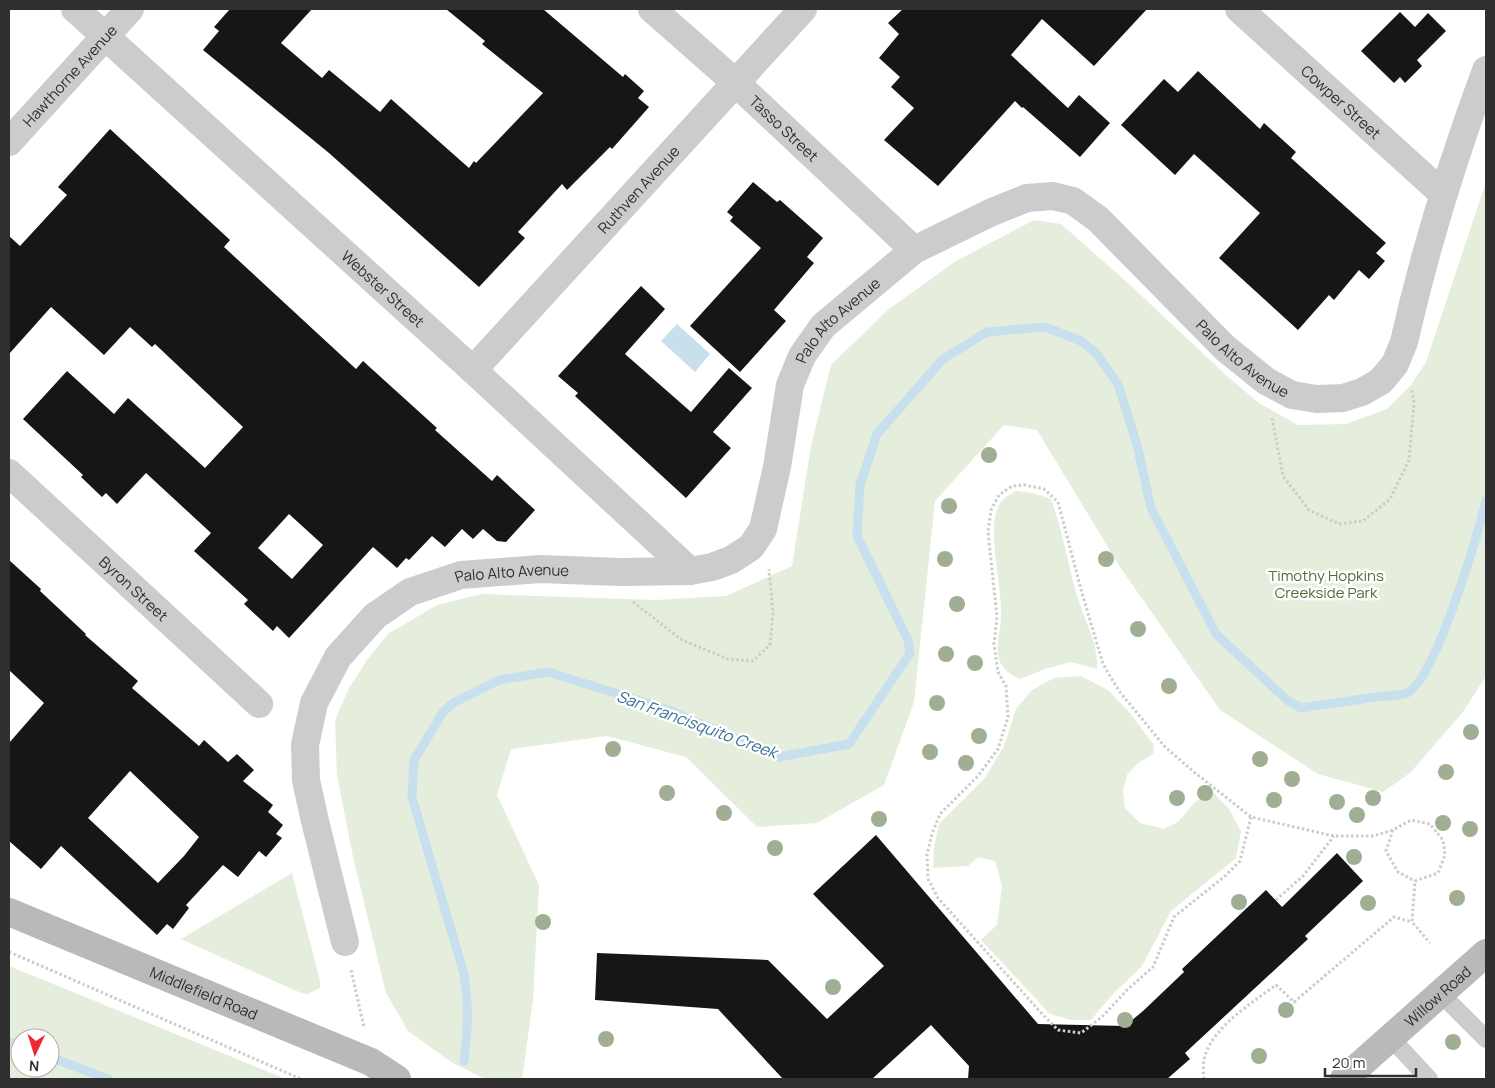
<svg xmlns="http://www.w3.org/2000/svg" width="1495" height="1088" viewBox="0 0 1495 1088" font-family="Manrope,sans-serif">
<rect width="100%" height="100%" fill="#fff"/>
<!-- green -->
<g fill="#e5eddc" fill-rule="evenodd">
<path d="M1486,182V676L1463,712L1410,773L1383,792L1318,774L1220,710L1120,567L1037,430L1004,425L935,501L914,702L884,785L817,823L757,827L686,757L607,736L511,749L497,795L539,885L533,1000L522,1079H485L451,1062L408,1031L386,993L353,857L337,775L335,720L349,688L367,660L388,634L437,605L482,594L656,600L726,596L792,566L811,446L831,365L889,309L956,261L1034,220L1061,224L1129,284L1228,377L1259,403L1298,425L1346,424L1387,409L1411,385L1426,362Z"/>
<path d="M1016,491L1033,493L1051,499C1063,531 1068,566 1078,599C1085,621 1099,645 1097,669L1071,662L1045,669L1020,679C1011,675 1005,671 1000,662C994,649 1001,630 1001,616C1002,587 989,539 996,513C1000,500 1004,498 1016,491Z"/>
<path d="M1081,676L1108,690L1129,712L1154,745L1153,754L1138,763L1127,775L1123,791L1125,808L1140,823L1164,829L1178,822L1196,801L1213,792L1229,809L1241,831L1236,858L1171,911L1142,966L1111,996L1091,1020H1071L1050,1014L981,940L997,925L1002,886L995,861L978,857L968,866L933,868L934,847L939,824L985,778L1004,746L1016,709L1032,690L1054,678Z"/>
<path d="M292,873L320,981V988L307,994L296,991L181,939Z"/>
<path d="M9,966L286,1079H9ZM20,1038H50V1068H20Z"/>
</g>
<!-- water -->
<path fill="#c8dfee" d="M677,324L710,354L695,372L661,341Z"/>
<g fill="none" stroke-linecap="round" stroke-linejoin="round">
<!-- stream -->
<g stroke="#c8dfee" stroke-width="9">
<path d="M9,1042L20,1046"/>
<path d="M50,1057L108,1079"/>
<path d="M464,1061C468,1029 469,1006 464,974L412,797L414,760L443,712L453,703L499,680L548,672L666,709L779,757L849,744L910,653L908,640L857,536L860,485L877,434L943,359L987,332L1045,327L1081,341L1096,353L1118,384L1137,445L1151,508L1216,634L1287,700L1301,708C1326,704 1351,701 1376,697C1386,696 1398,696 1407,693C1435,681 1478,533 1486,501"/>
</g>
</g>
<!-- building -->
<g fill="#161616" fill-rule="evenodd">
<path d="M230,9H312L281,43L322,78L329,70L380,112L391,99L469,168L474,161L476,163L543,93L482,44L485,41L446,9H543L623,77L625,74L644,91L638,98L649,107L612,149L610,147L567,190L562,184L518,232L525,238L479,287L329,153L203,50L219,31L214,27Z"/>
<path d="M903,9H1147L1094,66L1042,19L1011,55L1068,108L1079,95L1110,123L1080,157L1023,107L1022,108L1015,101L938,186L884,140L914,108L891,87L900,77L879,58L899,34L888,23Z"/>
<path d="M1400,12L1415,27L1428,13L1446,31L1417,60L1422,66L1405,83L1400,77L1394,83L1361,51Z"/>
<path d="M1198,71L1260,129L1264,123L1296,152L1291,158L1386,243L1376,253L1385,261L1369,279L1359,270L1334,300L1329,295L1298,330L1219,258L1260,213L1194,154L1175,175L1121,125L1164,79L1178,92Z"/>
<path d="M110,129L230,240L224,247L356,369L363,361L437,428L435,430L492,481L497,475L535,510L506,542L497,541L483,529L473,539L462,529L445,547L432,536L409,560L406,558L397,568L373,547L289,638L277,626L273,631L244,604L248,600L194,551L211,533L146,473L117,504L106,493L102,497L81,477L83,475L23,419L67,371L114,414L128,398L205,468L243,427L155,344L152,347L130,327L104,355L51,307L9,354V236L20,246L67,195L58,187ZM289,514L323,545L292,579L258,548Z"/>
<path d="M753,182L777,202L780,200L823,238L807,257L814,263L774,310L786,321L740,372L690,326L761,248L730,221L733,217L727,212Z"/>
<path d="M641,286L665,309L625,354L691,412L729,368L752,388L713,432L731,448L686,498L575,396L578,393L558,376Z"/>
<path d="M9,560L41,589L40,591L86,634L85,635L138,681L132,688L199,746L204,740L228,762L237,754L254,770L243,781L273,805L268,812L283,825L276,834L282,838L266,857L259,851L238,877L223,865L186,905L189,908L173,929L167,924L157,935L61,846L41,869L9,841V743L44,703L9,670ZM130,771L199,837L184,856L158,883L88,818Z"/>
<path d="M876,835L1038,1024L1125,1026L1143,1011L1184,972L1182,969L1266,890L1282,907L1337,853L1363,881L1305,936L1308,939L1185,1053L1190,1059L1167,1079H968L969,1066L931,1025L872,1079H783L718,1009L595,1000L597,953L768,960L827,1019L884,966L813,894Z"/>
</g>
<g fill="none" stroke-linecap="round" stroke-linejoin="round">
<!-- path -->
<g stroke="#ccc" stroke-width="3" stroke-dasharray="2.5 2.5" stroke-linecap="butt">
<path d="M1272,418L1283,476L1309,510L1339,524L1363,521L1390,499L1409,460L1414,403L1412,389"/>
<path d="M633,602L682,640L728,659L753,661L770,645L773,613L769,569"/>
<path d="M1251,817L1240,861L1225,876L1174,917L1153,967L1127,990L1102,1017L1081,1033L1058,1030L1043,1015L938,898L928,879L927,854L932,834L940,814L978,776L998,749L1008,717L1006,686L998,672L994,644L997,617L988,532L991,510L999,495L1012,486L1025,485L1044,489L1058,502L1082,593L1103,664L1119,691L1165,747L1194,772L1251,817L1334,836H1373L1393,830L1411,820L1430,824L1443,840L1445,855L1438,873L1415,881L1412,922L1430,943"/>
<path d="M1393,830L1386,851L1398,872L1415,881"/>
<path d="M1276,900L1303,876L1334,836"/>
<path d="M9,952L301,1079"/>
<path d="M351,970L364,1027"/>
<path d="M1204,1079C1203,1073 1203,1062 1205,1056C1213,1027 1253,1002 1276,985L1294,1002L1394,917L1412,922"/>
</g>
<!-- lane -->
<g stroke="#ccc" stroke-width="18">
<path d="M1440,993L1486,1039"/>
<path d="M1391,1038L1429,1079"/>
</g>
<!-- street -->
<g stroke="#ccc" stroke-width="28">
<path id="s1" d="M75,9L473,370L690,571"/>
<path id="s2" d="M652,9L736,83L914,250"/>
<path id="s3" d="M1239,9L1443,194"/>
<path id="s4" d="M9,142L130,9"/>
<path id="s5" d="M473,370L803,9"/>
<path id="s6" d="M9,473L259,704"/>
<path id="s7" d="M345,942L314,817L306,780L305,745L314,703L338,657L375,616L410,592L461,575L540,569L620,572L690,571L712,567L731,560L751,547L763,529L777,467L790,385L802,356L823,326L914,250L992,212L1027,198L1053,196L1073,201L1098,219L1225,348L1266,381L1292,395L1317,399L1343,398L1362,392L1381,381L1395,364L1404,342C1425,249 1453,159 1486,70"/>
</g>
<!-- secondary -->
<g stroke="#b9b9b9" stroke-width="28">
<path id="s8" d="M9,912L371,1062L397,1079"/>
<path id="s9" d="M1344,1079L1486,953"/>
</g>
</g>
<!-- trees -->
<g fill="#a0af93">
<circle cx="989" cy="455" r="8"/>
<circle cx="949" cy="506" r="8"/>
<circle cx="945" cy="559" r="8"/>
<circle cx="1106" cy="559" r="8"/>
<circle cx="957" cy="604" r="8"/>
<circle cx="1138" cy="629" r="8"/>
<circle cx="946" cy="654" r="8"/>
<circle cx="975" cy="663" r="8"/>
<circle cx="1169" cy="686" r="8"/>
<circle cx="937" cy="703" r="8"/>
<circle cx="1471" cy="732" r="8"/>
<circle cx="979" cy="736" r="8"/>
<circle cx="613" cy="749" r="8"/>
<circle cx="930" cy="752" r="8"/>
<circle cx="1260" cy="759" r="8"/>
<circle cx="966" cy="763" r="8"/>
<circle cx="1446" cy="772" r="8"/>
<circle cx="1292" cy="779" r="8"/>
<circle cx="667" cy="793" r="8"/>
<circle cx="1205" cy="793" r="8"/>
<circle cx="1177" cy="798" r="8"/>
<circle cx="1373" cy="798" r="8"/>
<circle cx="1274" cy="800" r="8"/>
<circle cx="1337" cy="802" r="8"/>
<circle cx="724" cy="813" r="8"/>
<circle cx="1357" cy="815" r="8"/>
<circle cx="879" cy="819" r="8"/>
<circle cx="1443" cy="823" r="8"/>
<circle cx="1470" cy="829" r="8"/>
<circle cx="775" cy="848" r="8"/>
<circle cx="1354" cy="857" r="8"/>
<circle cx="1457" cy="898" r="8"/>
<circle cx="1239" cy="902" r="8"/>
<circle cx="1368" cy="903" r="8"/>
<circle cx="543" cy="922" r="8"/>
<circle cx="833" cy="987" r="8"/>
<circle cx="1286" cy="1010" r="8"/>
<circle cx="1125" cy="1020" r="8"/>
<circle cx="606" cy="1039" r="8"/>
<circle cx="1453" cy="1042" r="8"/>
<circle cx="1259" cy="1056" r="8"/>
</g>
<g text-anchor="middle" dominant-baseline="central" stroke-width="5" stroke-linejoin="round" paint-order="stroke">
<!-- street labels -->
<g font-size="15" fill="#2f2f2f" stroke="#fff">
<text stroke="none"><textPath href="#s4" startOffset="90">Hawthorne Avenue</textPath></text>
<text stroke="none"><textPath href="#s3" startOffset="138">Cowper Street</textPath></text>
<text stroke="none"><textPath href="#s2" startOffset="178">Tasso Street</textPath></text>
<text stroke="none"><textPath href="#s5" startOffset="245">Ruthven Avenue</textPath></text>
<text stroke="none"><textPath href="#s1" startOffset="416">Webster Street</textPath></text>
<text stroke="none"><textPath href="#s7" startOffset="994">Palo Alto Avenue</textPath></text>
<text stroke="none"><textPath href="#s7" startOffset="1502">Palo Alto Avenue</textPath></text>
<text stroke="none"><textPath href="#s7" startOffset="499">Palo Alto Avenue</textPath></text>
<text stroke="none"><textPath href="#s6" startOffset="170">Byron Street</textPath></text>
<text stroke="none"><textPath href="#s8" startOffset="211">Middlefield Road</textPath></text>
<text stroke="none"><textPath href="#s9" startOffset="125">Willow Road</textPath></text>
</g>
<!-- park labels -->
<g font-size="15" fill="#526d3a" stroke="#fff">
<text x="1326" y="575">Timothy Hopkins<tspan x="1326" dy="17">Creekside Park</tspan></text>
</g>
<!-- water labels -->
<g font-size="16" font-style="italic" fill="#397196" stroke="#fff">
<text transform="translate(697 724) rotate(20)">San Francisquito Creek</text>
</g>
</g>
<!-- border -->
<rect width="1495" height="1088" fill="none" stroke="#2f2f2f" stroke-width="20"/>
<!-- north arrow -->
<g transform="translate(35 1053) rotate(184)"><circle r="24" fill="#ffffff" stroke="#acacac"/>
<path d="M0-4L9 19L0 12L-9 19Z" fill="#ee2a38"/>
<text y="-8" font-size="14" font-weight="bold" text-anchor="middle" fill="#2f2f2f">N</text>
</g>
<!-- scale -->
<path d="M1325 1068v8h91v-8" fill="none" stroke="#2f2f2f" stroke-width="2.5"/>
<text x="1332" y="1068" font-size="15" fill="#2f2f2f" stroke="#ffffff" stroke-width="4" paint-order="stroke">20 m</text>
</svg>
